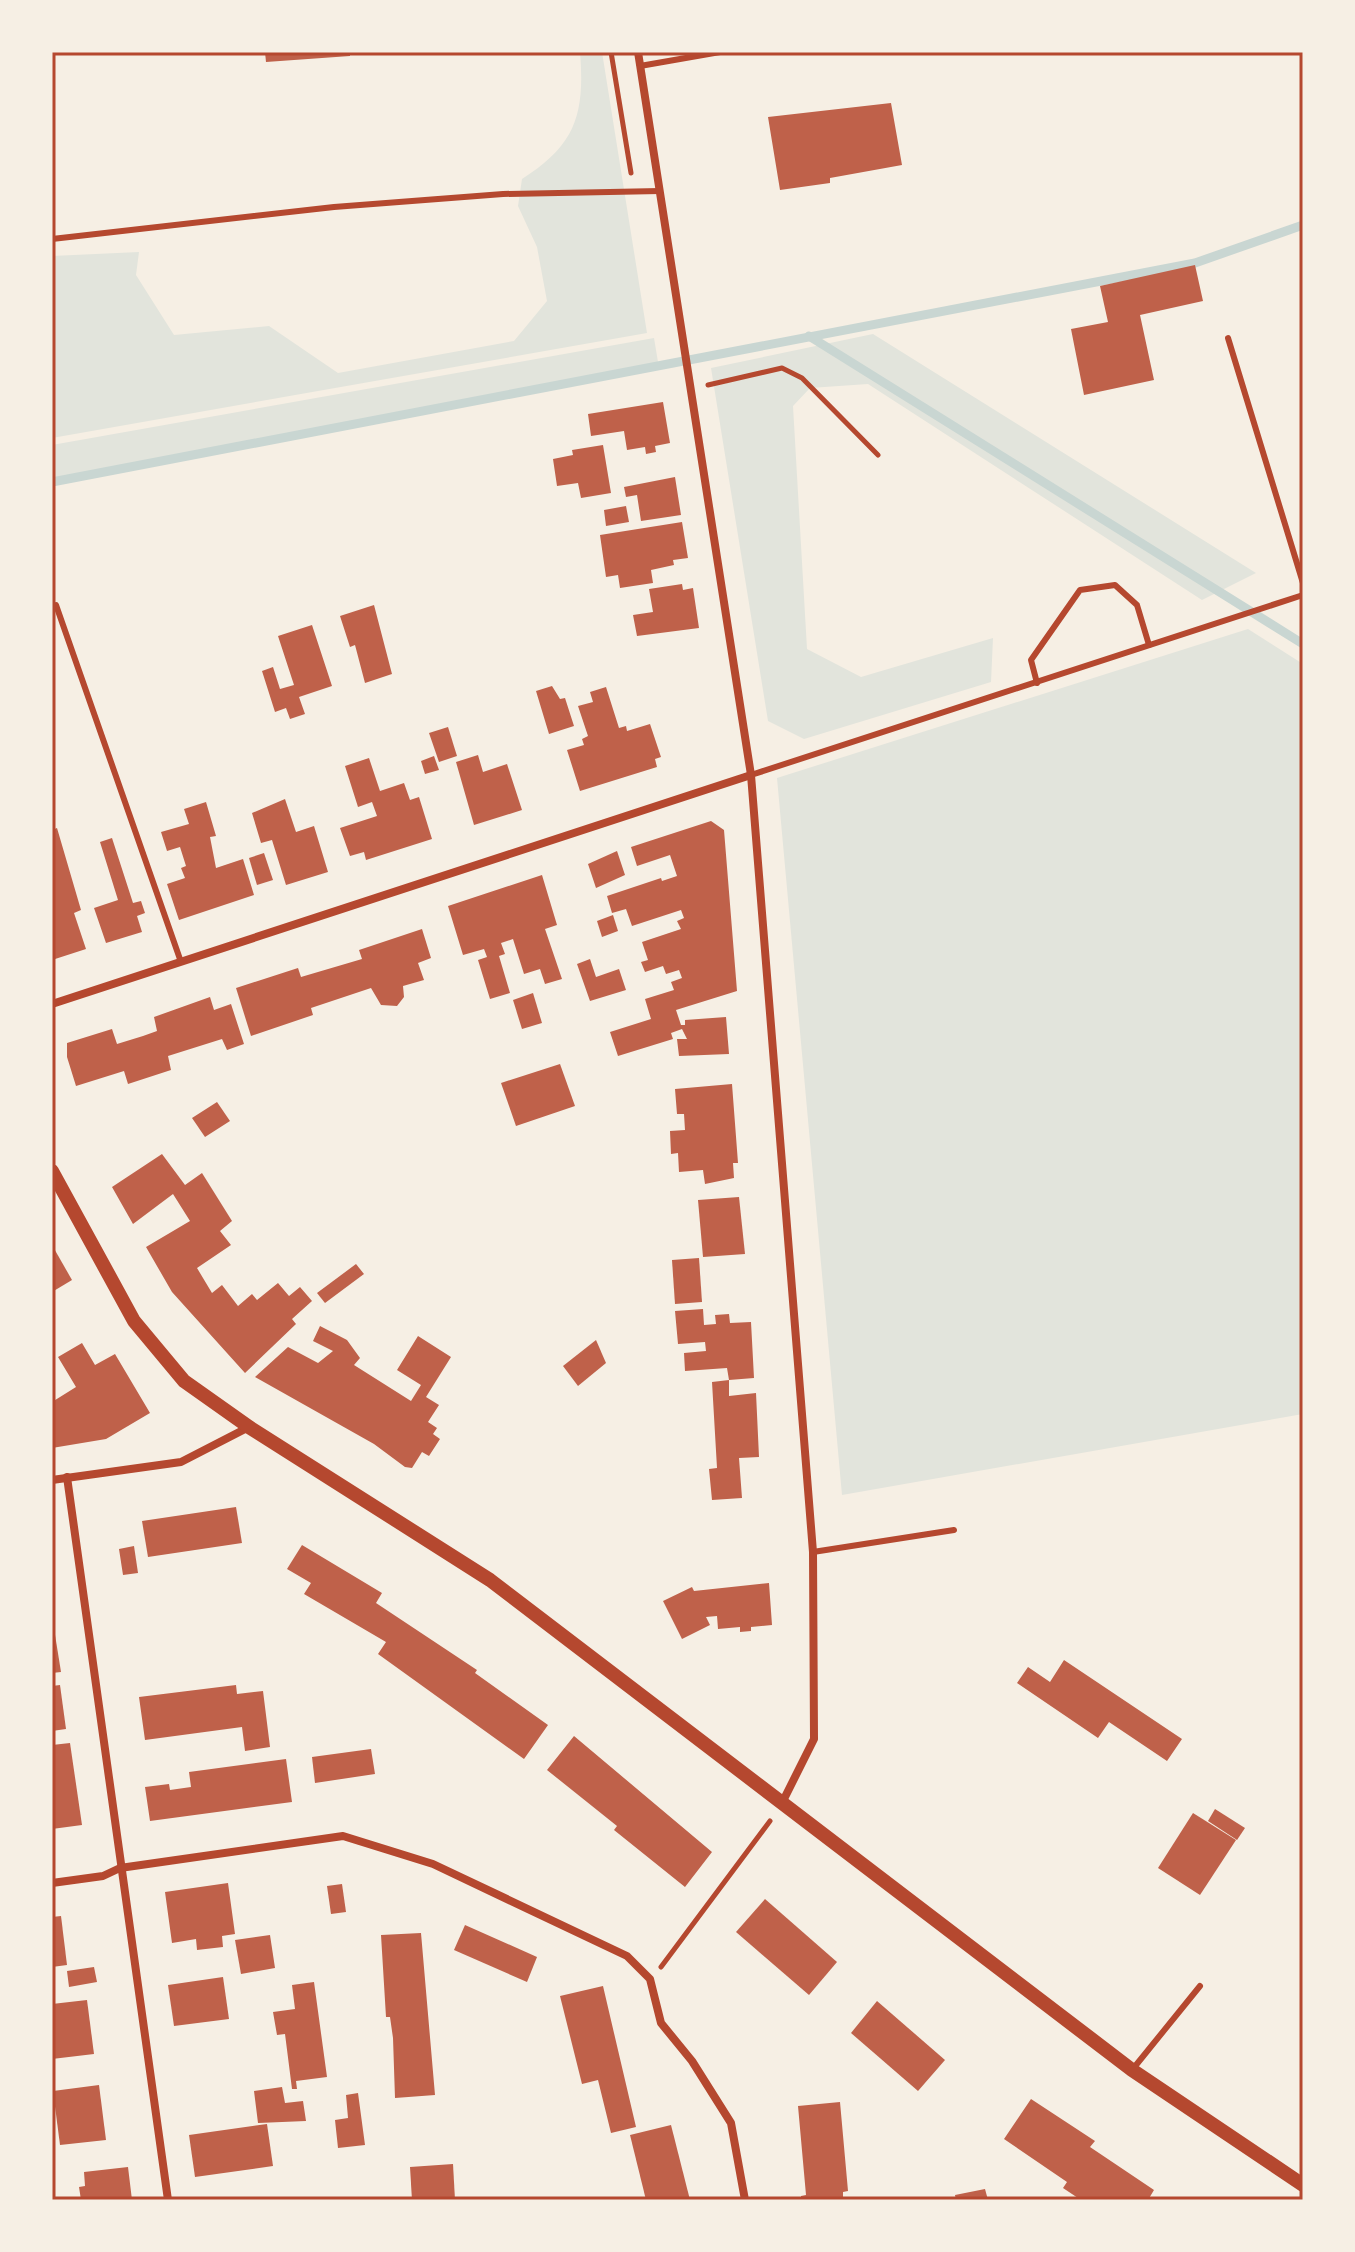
<svg xmlns="http://www.w3.org/2000/svg" width="1355" height="2252" viewBox="0 0 1355 2252" font-family="Karla,sans-serif">
<rect width="100%" height="100%" fill="#f6efe4"/>
<!-- green -->
<g fill="#e2e4dc">
<path d="M580,52H602L647,333L52,438V256L139,252L136,275L174,335L269,326L338,373L514,341L547,301L537,247L518,206L522,179C576,145 585,114 580,52Z"/>
<path d="M873,334L1256,573L1202,600L868,384L810,388L793,406L807,649L861,677L993,638L991,682L804,739L768,721L711,368Z"/>
<path d="M654,338L658,362L52,479V445Z"/>
<path d="M1248,629L1303,664V1414L842,1495L777,778Z"/>
</g>
<g fill="none" stroke-linecap="round" stroke-linejoin="round">
<!-- stream -->
<g stroke="#c9d6d2" stroke-width="9">
<path d="M809,336L1303,644"/>
<path d="M52,482L1195,263L1303,225"/>
</g>
</g>
<!-- building -->
<g fill="#bf614a">
<path d="M265,52H350V56L266,62Z"/>
<path d="M891,103L902,165L830,178V183L780,190L768,117Z"/>
<path d="M1195,265L1203,301L1140,315L1154,380L1084,395L1071,329L1108,322L1100,286Z"/>
<path d="M663,402L670,443L655,446L656,452L646,454L645,447L627,450L624,431L591,436L588,414Z"/>
<path d="M603,445L611,493L581,498L578,483L557,486L553,459L573,455L572,450Z"/>
<path d="M675,477L681,515L641,521L637,495L626,497L624,487Z"/>
<path d="M626,506L629,522L606,526L604,510Z"/>
<path d="M682,522L688,558L673,560L674,565L651,570L653,583L620,588L618,575L606,577L600,535Z"/>
<path d="M682,584L683,590L693,588L699,628L637,636L633,615L653,612L649,589Z"/>
<path d="M374,605L392,674L365,683L355,645L350,647L340,616Z"/>
<path d="M312,625L332,686L299,697L305,714L290,719L286,708L275,712L262,671L273,667L280,689L294,685L278,636Z"/>
<path d="M552,686L560,699L565,698L574,726L549,734L536,691Z"/>
<path d="M606,687L619,728L626,726L627,731L650,724L661,757L655,759L657,767L580,791L567,750L584,745L582,739L588,736L578,706L593,702L590,692Z"/>
<path d="M448,727L457,756L439,762L429,733Z"/>
<path d="M478,755L483,772L507,764L522,810L474,825L456,762Z"/>
<path d="M434,756L439,770L425,774L421,761Z"/>
<path d="M369,758L380,791L404,783L410,800L419,797L432,839L366,860L364,852L350,856L340,828L377,816L372,802L358,807L345,766Z"/>
<path d="M285,799L296,832L314,826L328,872L286,885L272,840L261,843L252,813Z"/>
<path d="M206,802L216,836L210,837L216,868L243,859L254,895L179,920L167,884L185,878L181,868L186,866L180,847L167,851L161,832L189,824L184,809Z"/>
<path d="M711,821L724,830L737,991L676,1010L681,1025H685V1020L726,1017L729,1054L679,1056L677,1039H687L682,1029L671,1033L673,1039L618,1056L610,1032L651,1019L645,999L674,990L671,982L682,978L679,970L666,974L663,966L645,972L641,962L648,960L642,942L681,929L677,921L684,918L681,910L632,926L626,909L612,913L607,896L661,878L662,881L677,876L670,855L637,866L631,847Z"/>
<path d="M57,828L81,910L74,913L86,949L52,960V830Z"/>
<path d="M112,838L133,903L141,901L145,913L137,916L142,932L106,943L94,908L118,900L100,842Z"/>
<path d="M617,851L625,875L596,888L588,864Z"/>
<path d="M264,853L273,880L257,885L249,858Z"/>
<path d="M542,875L557,925L545,929L562,979L545,984L540,969L524,974L513,939L501,943L505,954L499,956L510,993L490,999L478,960L487,957L484,949L463,955L448,906Z"/>
<path d="M613,915L618,931L602,937L597,921Z"/>
<path d="M422,929L431,958L418,963L424,980L403,986L404,997L397,1006L381,1005L371,988L311,1008L313,1015L251,1036L236,988L298,968L301,977L362,959L359,950Z"/>
<path d="M590,959L596,977L619,969L626,990L590,1001L577,964Z"/>
<path d="M533,993L542,1023L522,1029L513,1000Z"/>
<path d="M210,997L214,1010L231,1004L244,1044L227,1050L222,1039L168,1056L171,1070L128,1084L124,1071L76,1086L67,1057V1043L112,1029L117,1044L143,1036L157,1031L154,1017Z"/>
<path d="M560,1064L575,1106L516,1126L501,1083Z"/>
<path d="M732,1084L738,1163H733L734,1178L705,1184L703,1170L679,1172L678,1153L671,1154L670,1131L685,1130L684,1114H677L675,1089Z"/>
<path d="M217,1102L230,1121L205,1137L192,1118Z"/>
<path d="M162,1154L185,1185L202,1173L232,1221L220,1231L231,1245L197,1268L212,1293L222,1285L238,1306L252,1294L257,1300L278,1283L289,1296L300,1287L312,1301L292,1319L296,1324L245,1373L172,1292L146,1247L190,1221L173,1194L133,1224L112,1187Z"/>
<path d="M739,1197L745,1254L703,1257L698,1200Z"/>
<path d="M52,1245L72,1280L52,1292Z"/>
<path d="M699,1258L702,1302L675,1304L672,1260Z"/>
<path d="M356,1264L364,1274L325,1303L317,1293Z"/>
<path d="M703,1309L704,1325L716,1324L715,1315L729,1314L730,1323L751,1322L754,1378L729,1380L727,1368L685,1371L684,1353L706,1351L705,1342L678,1344L675,1311Z"/>
<path d="M320,1326L347,1340L360,1358L354,1365L411,1401L421,1385L397,1370L418,1336L451,1357L426,1397L439,1405L428,1422L437,1428L433,1434L440,1439L429,1456L422,1452L412,1468L405,1467L374,1444L255,1377L288,1347L318,1363L333,1351L313,1341Z"/>
<path d="M596,1340L606,1363L578,1386L563,1366Z"/>
<path d="M82,1343L95,1365L115,1354L150,1413L106,1439L52,1448V1402L76,1387L58,1357Z"/>
<path d="M729,1380V1396L756,1393L759,1457L739,1458L742,1498L712,1500L709,1469L717,1468L712,1382Z"/>
<path d="M236,1507L242,1543L148,1557L142,1521Z"/>
<path d="M302,1545L382,1593L376,1603L477,1670L475,1673L548,1725L524,1759L378,1654L386,1642L304,1594L311,1583L287,1569Z"/>
<path d="M134,1546L138,1573L123,1575L119,1549Z"/>
<path d="M769,1583L772,1625L751,1627V1631L740,1632V1627L718,1629L717,1616L706,1617L710,1625L682,1639L663,1601L692,1587L694,1591Z"/>
<path d="M52,1616L61,1672L52,1673Z"/>
<path d="M1064,1660L1182,1739L1167,1761L1109,1722L1098,1738L1017,1683L1028,1667L1050,1682Z"/>
<path d="M60,1685L66,1729L52,1731V1686Z"/>
<path d="M236,1685L237,1694L263,1691L270,1747L245,1751L242,1727L145,1740L139,1697Z"/>
<path d="M574,1736L712,1852L685,1887L614,1830L617,1826L547,1770Z"/>
<path d="M70,1743L82,1825L52,1829V1745Z"/>
<path d="M371,1749L375,1774L315,1783L312,1757Z"/>
<path d="M286,1759L292,1802L150,1821L145,1787L169,1784L170,1790L191,1787L189,1772Z"/>
<path d="M1215,1809L1245,1828L1237,1840L1208,1821Z"/>
<path d="M1193,1813L1236,1840L1200,1895L1158,1868Z"/>
<path d="M228,1883L235,1934L222,1936L223,1947L197,1950L196,1939L172,1943L165,1892Z"/>
<path d="M342,1884L346,1912L331,1914L327,1886Z"/>
<path d="M765,1899L837,1962L809,1995L736,1932Z"/>
<path d="M61,1916L67,1965L52,1967V1917Z"/>
<path d="M465,1925L537,1957L527,1982L454,1950Z"/>
<path d="M421,1933L435,2095L395,2098L393,2038L390,2017H386L381,1935Z"/>
<path d="M270,1935L275,1968L241,1974L235,1940Z"/>
<path d="M94,1967L97,1982L69,1987L67,1971Z"/>
<path d="M223,1977L229,2019L174,2026L168,1985Z"/>
<path d="M314,1982L327,2077L296,2081L297,2089H292L285,2034L277,2035L273,2012L295,2009L292,1985Z"/>
<path d="M603,1986L636,2127L611,2133L598,2080L582,2084L560,1996Z"/>
<path d="M87,2000L94,2054L52,2059V2004Z"/>
<path d="M877,2001L945,2060L918,2091L851,2033Z"/>
<path d="M99,2085L106,2140L60,2145L53,2091Z"/>
<path d="M282,2087L285,2103L303,2101L306,2121L258,2123L254,2091Z"/>
<path d="M358,2093L365,2145L338,2148L335,2120L348,2118L346,2095Z"/>
<path d="M1031,2099L1095,2141L1090,2147L1154,2190L1148,2200H1081L1063,2188L1067,2182L1004,2139Z"/>
<path d="M840,2102L848,2191L843,2192V2200H801V2196L806,2195L798,2106Z"/>
<path d="M267,2124L273,2166L195,2177L189,2135Z"/>
<path d="M671,2125L690,2200H646L630,2135Z"/>
<path d="M453,2164L455,2200H412L410,2167Z"/>
<path d="M128,2167L132,2200H81L79,2187L85,2186L84,2172Z"/>
<path d="M985,2189L988,2200H956L955,2195Z"/>
</g>
<g fill="none" stroke-linecap="round" stroke-linejoin="round">
<!-- path -->
<g stroke="#b5482f" stroke-width="5">
<path d="M611,52L631,173"/>
<path d="M708,385L782,368L802,378L878,455"/>
<path d="M661,1967L770,1821"/>
</g>
<!-- service -->
<g stroke="#b5482f" stroke-width="6">
<path d="M640,66L720,52"/>
<path d="M52,239L334,207L503,194L660,191"/>
<path d="M1228,338L1303,583"/>
<path d="M56,605L181,962"/>
<path d="M1037,683L1031,660L1080,590L1115,585L1137,605L1149,645"/>
<path d="M751,775L1303,595"/>
<path d="M813,1552L954,1530"/>
<path d="M1132,2070L1200,1986"/>
</g>
<!-- minor -->
<g stroke="#b5482f" stroke-width="8">
<path d="M638,52L751,775L813,1552L814,1739L782,1803"/>
<path d="M52,1004L751,775"/>
<path d="M67,1477L168,2200"/>
<path d="M52,1480L181,1462L249,1427"/>
<path d="M52,1883L103,1876L120,1868L343,1836L433,1864L627,1956L650,1979L661,2023L692,2061L731,2123L745,2200"/>
</g>
<!-- tertiary -->
<path stroke="#b5482f" stroke-width="14" d="M52,1171L134,1321L184,1381L249,1427L490,1580L1132,2070L1303,2185"/>
</g>
<!-- border -->
<rect width="1355" height="2252" fill="none" stroke="#f6efe4" stroke-width="108"/>
<rect x="54" y="54" width="1247" height="2144" fill="none" stroke="#b5482f" stroke-width="3"/>
</svg>
